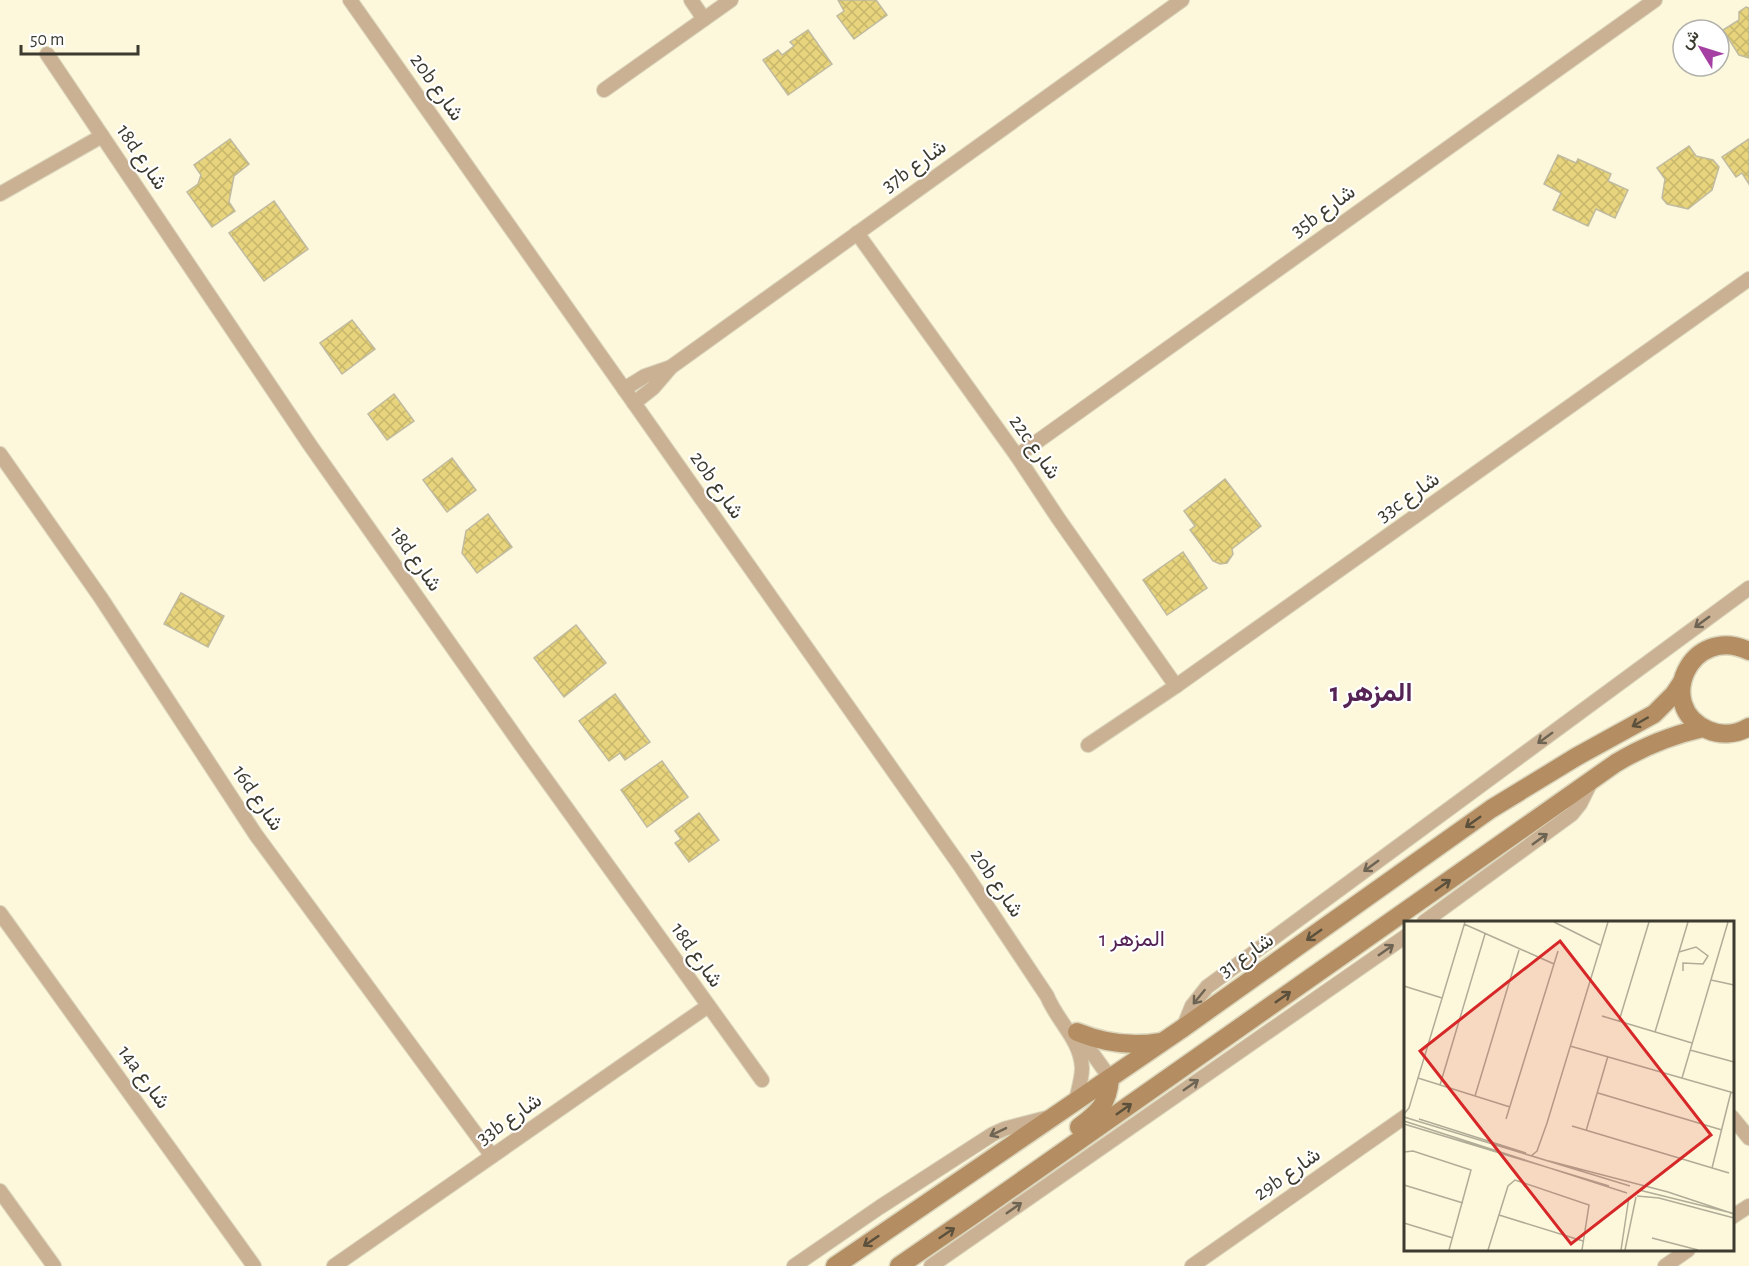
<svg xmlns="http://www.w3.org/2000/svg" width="1749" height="1266" viewBox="0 0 1749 1266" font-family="'Alegreya Sans',Vazirmatn,sans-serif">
<defs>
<pattern id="building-cross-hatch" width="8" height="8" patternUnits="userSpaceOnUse" patternTransform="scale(1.5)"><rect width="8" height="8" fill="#e7d47c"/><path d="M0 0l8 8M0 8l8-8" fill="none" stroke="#c7b76c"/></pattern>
</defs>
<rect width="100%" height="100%" fill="#fdf7db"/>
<!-- building -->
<g fill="url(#building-cross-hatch)" stroke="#c0bba0" stroke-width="1.5">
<path d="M838,0H876L887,15L854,39L837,16L844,11Z"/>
<path d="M1746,7L1749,8V58L1739,55L1723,30L1739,20V12Z"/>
<path d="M808,30L832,64L788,95L763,60L778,50L782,55L794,46L790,42Z"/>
<path d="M230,139L249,164L234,176L229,202L235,211L212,227L187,192L198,184L201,175L194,165Z"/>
<path d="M1749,139V184L1742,173L1736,177L1722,157Z"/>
<path d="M1689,146L1696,156L1713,160L1719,167L1712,190L1688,209L1667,204L1662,198L1665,179L1657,168Z"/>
<path d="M1558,155L1576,163L1578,159L1611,174L1608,181L1628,190L1615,218L1596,209L1588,226L1553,210L1561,193L1544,184Z"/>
<path d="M274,201L308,249L264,281L229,233Z"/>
<path d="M352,320L375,349L342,374L320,343Z"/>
<path d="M394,394L414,421L387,440L368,414Z"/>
<path d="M452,458L476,490L447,512L423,480Z"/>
<path d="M1225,479L1261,526L1232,549L1233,554L1227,563L1220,564L1213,561L1190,530L1195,526L1184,511Z"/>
<path d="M488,514L512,547L477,573L462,553L466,531Z"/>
<path d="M1183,552L1207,588L1167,615L1143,580Z"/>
<path d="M181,593L224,616L208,647L164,624Z"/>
<path d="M576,625L606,663L564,697L534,658Z"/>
<path d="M615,694L650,742L625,760L620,753L609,761L579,721Z"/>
<path d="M662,761L688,797L647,827L621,790Z"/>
<path d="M699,813L719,840L689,862L675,843L681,839L675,831Z"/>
</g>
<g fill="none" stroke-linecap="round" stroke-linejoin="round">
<!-- street casing -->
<g stroke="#dad5bc" stroke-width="16">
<g id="street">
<path d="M350,0L961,867L1047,996C1057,1021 1081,1040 1082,1068C1082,1079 1078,1090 1076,1101"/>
<path d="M691,0L704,19"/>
<path d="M47,54L310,445L524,749L762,1080"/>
<path d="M604,90L731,0"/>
<path d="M0,194L102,136"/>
<path d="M857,233L1017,456L1058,518L1176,686"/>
<path d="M624,389L645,376L671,367"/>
<path d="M634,403L653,388L671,367L1182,0"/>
<path d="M0,454L101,598L256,835L492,1156"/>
<path d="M1017,456L1655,0"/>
<path d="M1088,745L1176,686L1749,279"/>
<path d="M0,913L254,1266"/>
<path d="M1424,922L1572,814L1580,804L1592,780"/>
<path d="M1183,1028L1192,1006L1207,987L1749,588"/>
<path d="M1077,1032L1110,1078"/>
<path d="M1732,1117L1749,1138"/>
<path d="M0,1191L54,1266"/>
<path d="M1732,1217L1749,1206"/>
<path d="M334,1266L708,1006"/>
<path d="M794,1266L880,1207L993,1134L1004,1129L1046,1118"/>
<path d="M931,1266L1406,936"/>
<path d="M1192,1266L1406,1116"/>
<path d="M1665,1266L1688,1250"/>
</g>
</g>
<!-- secondary casing -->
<g stroke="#dad5bc" stroke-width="21">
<g id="secondary">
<path d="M1749,651C1691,623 1653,706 1708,730C1722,736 1737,734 1749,727"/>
<path d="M1077,1032C1104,1043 1131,1047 1160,1042"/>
<path d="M1079,1127C1099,1112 1108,1104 1110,1078"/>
<path d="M835,1266L1183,1028L1491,809L1576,757L1654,714L1674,694L1682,682"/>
<path d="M899,1266L976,1213L1616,763C1644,746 1672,735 1703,728"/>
</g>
</g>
<!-- street -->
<use href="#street" stroke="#cab193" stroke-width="14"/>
<!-- secondary -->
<use href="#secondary" stroke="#b48e62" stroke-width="18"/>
</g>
<!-- one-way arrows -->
<defs><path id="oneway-shaft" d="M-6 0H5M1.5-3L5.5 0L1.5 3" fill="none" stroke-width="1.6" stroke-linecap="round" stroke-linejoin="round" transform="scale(1.5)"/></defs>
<g stroke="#6e6453">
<use href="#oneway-shaft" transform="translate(1702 622) rotate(144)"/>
<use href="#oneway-shaft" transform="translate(1545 738) rotate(144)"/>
<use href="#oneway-shaft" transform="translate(1540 839) rotate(-36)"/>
<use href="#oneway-shaft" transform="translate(1371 866) rotate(144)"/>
<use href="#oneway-shaft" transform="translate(1386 950) rotate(-35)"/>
<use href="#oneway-shaft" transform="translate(1199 997) rotate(129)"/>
<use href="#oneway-shaft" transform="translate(1191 1085) rotate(-35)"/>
<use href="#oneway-shaft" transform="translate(998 1132) rotate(154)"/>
<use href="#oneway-shaft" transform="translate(1014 1208) rotate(-35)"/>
</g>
<g stroke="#5b503c">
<use href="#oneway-shaft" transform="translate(1640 722) rotate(150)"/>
<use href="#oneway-shaft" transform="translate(1473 822) rotate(145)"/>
<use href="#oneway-shaft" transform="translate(1443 885) rotate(-35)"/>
<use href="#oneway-shaft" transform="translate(1314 935) rotate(145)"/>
<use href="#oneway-shaft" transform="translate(1283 997) rotate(-35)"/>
<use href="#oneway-shaft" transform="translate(1124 1109) rotate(-35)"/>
<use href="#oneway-shaft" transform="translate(947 1233) rotate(-34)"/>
<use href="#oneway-shaft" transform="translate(871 1241) rotate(146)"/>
</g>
<g text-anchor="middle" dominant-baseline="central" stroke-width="4.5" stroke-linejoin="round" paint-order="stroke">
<!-- street labels -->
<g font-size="21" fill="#3d3b30" stroke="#fff">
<text transform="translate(437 87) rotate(55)">20b شارع</text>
<text transform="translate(142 157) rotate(56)">18d شارع</text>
<text transform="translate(914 166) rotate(-36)">37b شارع</text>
<text transform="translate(1323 211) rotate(-36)">35b شارع</text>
<text transform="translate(1035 447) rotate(55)">22c شارع</text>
<text transform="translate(717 485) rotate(55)">20b شارع</text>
<text transform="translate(1408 497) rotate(-35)">33c شارع</text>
<text transform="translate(416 559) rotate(55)">18d شارع</text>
<text transform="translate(258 798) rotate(56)">16d شارع</text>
<text transform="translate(997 883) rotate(56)">20b شارع</text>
<text transform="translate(697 955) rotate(55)">18d شارع</text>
<text transform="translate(1246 955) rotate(-35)">شارع 31</text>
<text transform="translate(144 1077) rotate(54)">14a شارع</text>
<text transform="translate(509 1119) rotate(-35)">33b شارع</text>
<text transform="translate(1287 1174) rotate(-35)">29b شارع</text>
</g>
<!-- neighbourhood labels -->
<g font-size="22" fill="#552454" stroke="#fff">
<text x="1132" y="939">المزهر 1</text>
</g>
<!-- district labels -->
<g font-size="27" font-weight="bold" fill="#552454" stroke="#fff">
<text x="1371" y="692">المزهر 1</text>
</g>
</g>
<!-- overview -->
<g transform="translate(1404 921)">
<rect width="330" height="330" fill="#fdf7db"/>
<path fill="none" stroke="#b0ac97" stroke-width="1.5" d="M150,1L196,24M60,3L150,43M275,31L292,26L304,35L299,43L279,42V50M307,59L330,64M0,65L38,77M198,95L288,122M215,100L245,1M251,111L284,1M166,125L330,172M286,129L330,141M14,157L106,186M278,157L324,1M36,164L81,13M194,172L318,209M71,175L115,29M0,193L5,187L61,1M0,196L226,265M15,198L122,232M102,198L154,30M0,200L223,272M0,203L205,265M168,205L325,252M182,210L204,135M0,231L9,230L67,249L45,329M127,235L133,230L143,202L204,1M145,240L264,271L330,293M308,247L327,171M0,264L59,282M235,269L328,292M233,275L255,277L330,297M95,294L179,320M0,302L49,317M248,317L294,329M84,329L104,265L111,259L185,284L178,329M217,329L225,276M221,329L232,276"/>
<path fill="#d62828" fill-opacity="0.15" stroke="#d62828" stroke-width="3" d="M156,20L307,214L167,323L16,130Z"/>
<rect width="330" height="330" fill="none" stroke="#3d3b30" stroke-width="3"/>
</g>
<!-- north arrow -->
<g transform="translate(1701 48) rotate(308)"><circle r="28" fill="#ffffff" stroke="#b1b1ac" stroke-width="1.5"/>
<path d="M0-4.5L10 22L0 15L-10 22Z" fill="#a53fa3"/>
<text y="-9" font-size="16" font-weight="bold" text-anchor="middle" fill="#3d3b30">ش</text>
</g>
<!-- scale -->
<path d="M21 45v9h117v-9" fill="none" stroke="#3d3b30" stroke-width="3"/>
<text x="30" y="45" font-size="18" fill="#3d3b30" stroke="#ffffff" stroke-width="4.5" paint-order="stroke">50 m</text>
</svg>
